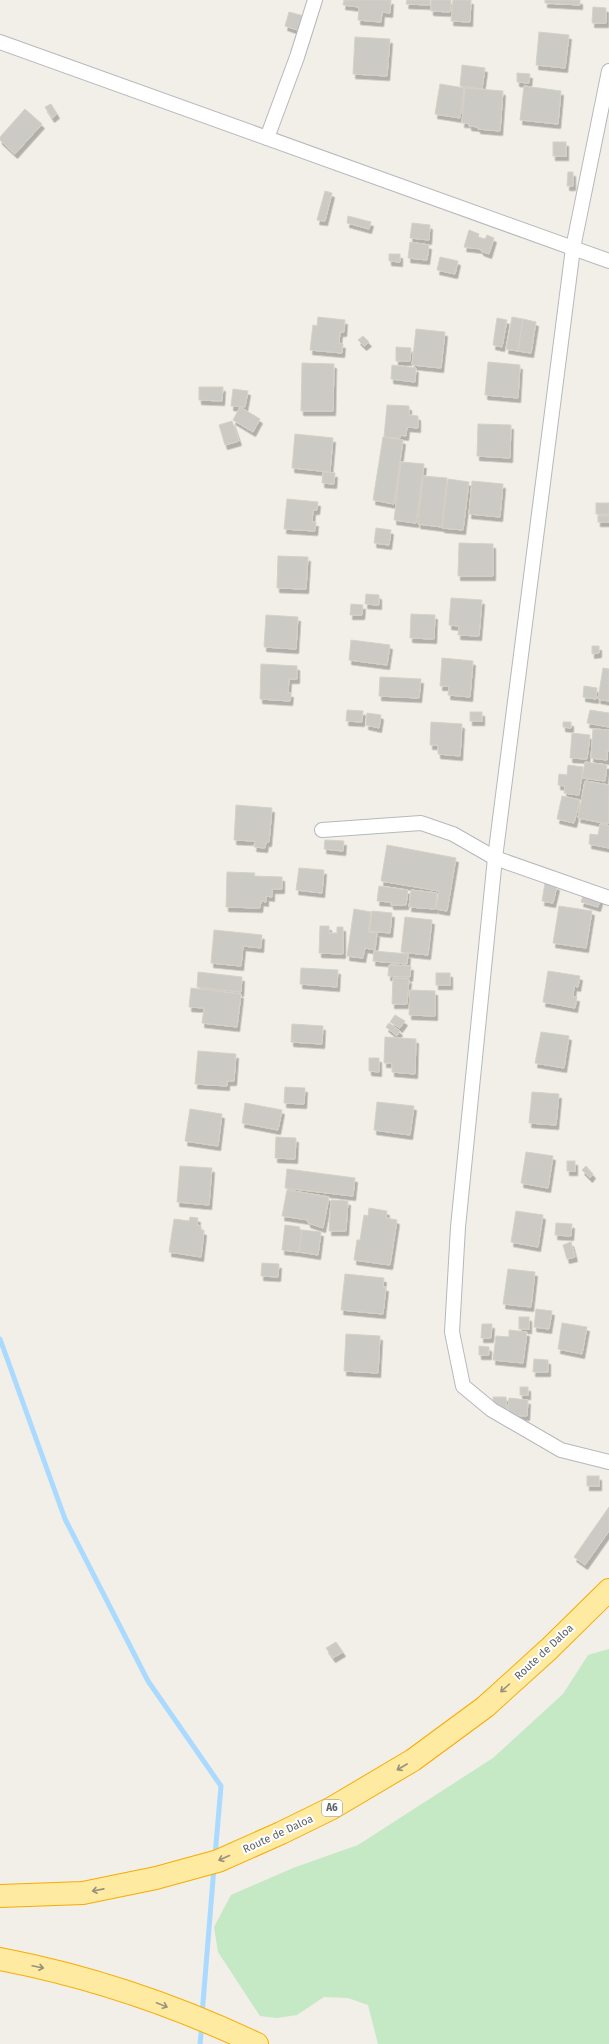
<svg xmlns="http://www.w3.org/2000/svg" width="609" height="2044" viewBox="0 0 609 2044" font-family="'Fira Sans',sans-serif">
<defs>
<filter id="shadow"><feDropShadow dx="2.5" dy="4.5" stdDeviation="0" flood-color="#0004"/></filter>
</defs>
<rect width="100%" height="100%" fill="#f1efe8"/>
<!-- green -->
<path fill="#c5e8c5" d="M609,1649V2044H378L368,2005L348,1998L324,1997L297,2015L277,2018L260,2016L218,1952L214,1927L231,1895L293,1868L358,1845L493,1758L563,1694L588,1655Z"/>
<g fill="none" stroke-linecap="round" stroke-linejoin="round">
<!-- stream -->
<g stroke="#aadaff" stroke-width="5">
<path d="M0,1339L65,1519L148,1681L221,1786L215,1856"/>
<path d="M202,2015L214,1867"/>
<path d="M200,2044L202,2025"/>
</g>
</g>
<!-- building -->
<g fill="#cccac5" stroke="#d6d1c6" filter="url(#shadow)">
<path d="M344,0H391L390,13L382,12L381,22L358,20L359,7L343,5Z"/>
<path d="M407,0H430V5L406,4Z"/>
<path d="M431,0H451L450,12L431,11Z"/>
<path d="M453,0H471L470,22L451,21Z"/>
<path d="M545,0H580V5L545,3Z"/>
<path d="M593,7L606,8V23H592Z"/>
<path d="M289,12L304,16L300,31L285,26Z"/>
<path d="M539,32L569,35L565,68L536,65Z"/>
<path d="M355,37L390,39L387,76L353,74Z"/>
<path d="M462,65L485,68L482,89L460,86Z"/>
<path d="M517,73L530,74L529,83L517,82Z"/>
<path d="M440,84L464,88L460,118L435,114Z"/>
<path d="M524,86L561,91L558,124L520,120Z"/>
<path d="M465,88L503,91L500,131L478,129V127L469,126V123H462Z"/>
<path d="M51,104L57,114L52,118L45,107Z"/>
<path d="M25,109L42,124L15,154L0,140V137Z"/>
<rect x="553" y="142" width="13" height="14"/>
<path d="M568,172H573V186H567Z"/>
<path d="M325,191L332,193L325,221L317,220Z"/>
<path d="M348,216L371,222L369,229L347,223Z"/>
<path d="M412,223L430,225L429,240L410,238Z"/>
<path d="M469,230L479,234L478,237L485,239L487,235L494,238L489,254L481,251V249L464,247Z"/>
<path d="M410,242L429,245L427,260L408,258Z"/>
<path d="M389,254H400V262L389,261Z"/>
<path d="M440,257L458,261L455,274L437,270Z"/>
<path d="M318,317L345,320L344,332H340L339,343L343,344L342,353L310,350L313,325L317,326Z"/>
<path d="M512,317L523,319L518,351L506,349Z"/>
<path d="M497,318L507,320L502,347L493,345Z"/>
<path d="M523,319L536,322L531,353L518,351Z"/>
<path d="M416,329L445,332L441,368L412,365Z"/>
<path d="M363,336L369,342L364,346L358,340Z"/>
<path d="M396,347L411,348L410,361H396Z"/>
<path d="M488,362L520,365L518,398L485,395Z"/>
<path d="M302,363L334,364L333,411H301Z"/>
<path d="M392,365L416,368L415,382L391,379Z"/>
<path d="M199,387H223L222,401L199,400Z"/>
<path d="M233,389L248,391L245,407L231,406Z"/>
<path d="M387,405L409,406V415L418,416V428L407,427L406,436L400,435V438L384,437Z"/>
<path d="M240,407L260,419L253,432L233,420Z"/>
<path d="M232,421L239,441L225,445L219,425Z"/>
<path d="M478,424L511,425L510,458L477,456Z"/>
<path d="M295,434L333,438L330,472L292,468Z"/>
<path d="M383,437L403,440L394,504L373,500Z"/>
<path d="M401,462L424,464L416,523L394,520Z"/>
<path d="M323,472L335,473L334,484L322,483Z"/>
<path d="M423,476L447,478L442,527L418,524Z"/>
<path d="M448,479L469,482L463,530L442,528Z"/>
<path d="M472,481L503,484L500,517L469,514Z"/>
<path d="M287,499L318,502L317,510H313L312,522H316L315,531L284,529Z"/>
<rect x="596" y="503" width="13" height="11"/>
<rect x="598" y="516" width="11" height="6"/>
<path d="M376,528L391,530L389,545L374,543Z"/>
<path d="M459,543L493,544V576H458Z"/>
<path d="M278,556L308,557L306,589L277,588Z"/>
<path d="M366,594L379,595V605L365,604Z"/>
<path d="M451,598L482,600L479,636L458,635L459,626L449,625Z"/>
<path d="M351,604L363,605L362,615H350Z"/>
<path d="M411,614L435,615L434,639L410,638Z"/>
<path d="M266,615L298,617L296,649L264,647Z"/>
<path d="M351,640L390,645L387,665L349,660Z"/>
<path d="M592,646H599V653L592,654Z"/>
<path d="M442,658L473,661L470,697L448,695L449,686H440Z"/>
<path d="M261,664L297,666V679H289L288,693H291L290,701L260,699Z"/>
<path d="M603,668L609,669V701L598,699Z"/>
<path d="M380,677L421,679L419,698L379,696Z"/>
<path d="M584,686L597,688L596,699L583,697Z"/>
<path d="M347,710L363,711L362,722L346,721Z"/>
<path d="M590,710L609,713V727L587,723Z"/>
<rect x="470" y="712" width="12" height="9"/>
<path d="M367,713L381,715L379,728L366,725Z"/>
<path d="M431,722L462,724L460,756L438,754V745H430Z"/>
<path d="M563,722H571V728L563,727Z"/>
<path d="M593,729L609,730V751H607V760L591,758Z"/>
<path d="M572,733L590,735L587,759L570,758Z"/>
<path d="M585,762L607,765L605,781L582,778Z"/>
<path d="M568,765L583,767L579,795L564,793L565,786L558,785L559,774L567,775Z"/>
<path d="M585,781L609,785L608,824L578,818Z"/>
<path d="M562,796L580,800L574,823L557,819Z"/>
<path d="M236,805L272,808L269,842H266L265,848L254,847L255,841L234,840Z"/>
<path d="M600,824L609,826V848L589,844L590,834L598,835Z"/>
<path d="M325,840L344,841L343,851L324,849Z"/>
<path d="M387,845L456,858L447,911L436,909L439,891L381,881Z"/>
<path d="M299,868L324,870L322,893L296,890Z"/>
<path d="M227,872L255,873L254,876L282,877V889H272V897L266,896V902L261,901L260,908L226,907Z"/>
<path d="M545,883L557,886L553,903L542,901Z"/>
<path d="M379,886L408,890L406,905H391V902L377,901Z"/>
<path d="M411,890L437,893L435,909L409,907Z"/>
<path d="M584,893L601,897L598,907L581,902Z"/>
<path d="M559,906L592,911L586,948L553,943Z"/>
<path d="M354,909L371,912L368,932L377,933L375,950L365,948L363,958L347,956Z"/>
<path d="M372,911L392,913L390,933L370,931Z"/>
<path d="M405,917L432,920L428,955L401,952Z"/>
<path d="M320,926H329V933H337V927H343V954L319,953Z"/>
<path d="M214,930L262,935L261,948L243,946L241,966L211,963Z"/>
<path d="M374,951L408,954L407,964L373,961Z"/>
<path d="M389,965L411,966L410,977L388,976Z"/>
<path d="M301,968L338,970L337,987L300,984Z"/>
<path d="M548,971L580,976L578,987L574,986L573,997H577L575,1008L543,1002Z"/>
<path d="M198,972L242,977L241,992L197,987Z"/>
<rect x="436" y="973" width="14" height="12"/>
<path d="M393,978L409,979L407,1004H392Z"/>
<path d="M191,988L241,994L237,1027L202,1023L204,1008L189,1007Z"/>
<path d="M410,990L435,991V1016L409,1015Z"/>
<path d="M395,1015L405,1021L400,1028L390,1022Z"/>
<path d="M389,1023L400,1031L397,1036L386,1027Z"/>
<path d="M292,1024L323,1026L322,1044L291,1042Z"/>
<path d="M541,1032L569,1036L564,1068L535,1063Z"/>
<path d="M385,1037L416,1039L415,1074L392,1072V1063H384Z"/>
<path d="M198,1051L236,1054L234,1081H227V1086L195,1084Z"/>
<path d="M369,1058H379V1072L369,1071Z"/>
<path d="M285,1087L305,1088L304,1104L284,1103Z"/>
<path d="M532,1092L559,1094L556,1125L529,1123Z"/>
<path d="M377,1102L414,1106L410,1135L374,1130Z"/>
<path d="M245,1103L282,1110L278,1130L242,1123Z"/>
<path d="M190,1109L222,1114L218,1146L185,1141Z"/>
<path d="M276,1137L296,1138L295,1159L275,1158Z"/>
<path d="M526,1152L553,1156L548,1188L521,1183Z"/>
<rect x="567" y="1161" width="8" height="10"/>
<path d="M180,1166L212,1168L209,1205L177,1202Z"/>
<path d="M586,1166L593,1174L590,1178L582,1170Z"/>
<path d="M287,1169L355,1178L353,1196L285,1188Z"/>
<path d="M287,1190L329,1197L323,1228L308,1223V1220L282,1216Z"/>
<path d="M331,1200L348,1201L346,1231H329Z"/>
<path d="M369,1208L387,1211L386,1218L397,1220L390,1265L354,1260L357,1240H360L364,1215L368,1216Z"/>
<path d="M516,1211L543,1215L538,1247L511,1242Z"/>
<path d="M190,1217L198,1218L197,1225L201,1226V1230L204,1231L201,1257L169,1252L174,1219L189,1221Z"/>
<path d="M556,1223L572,1224L571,1236L555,1235Z"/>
<path d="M285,1225L300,1227L299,1229L302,1230L299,1252L282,1250Z"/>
<path d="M302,1230L321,1232L318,1255L299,1252Z"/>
<path d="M571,1242L575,1257L567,1259L563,1245Z"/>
<path d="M262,1263L279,1264L278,1277L261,1276Z"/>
<path d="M508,1269L535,1272L531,1307L503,1304Z"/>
<path d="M345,1274L384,1278L383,1287H386L383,1314L341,1310Z"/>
<path d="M536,1309L552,1311L549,1329L534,1327Z"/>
<rect x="519" y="1317" width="10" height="12"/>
<path d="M562,1323L587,1327L582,1354L558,1349Z"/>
<path d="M482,1324H492L491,1338H481Z"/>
<path d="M509,1330L527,1332L523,1363L493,1360L496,1336L509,1337Z"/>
<path d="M346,1334L380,1336L378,1373L344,1371Z"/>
<path d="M479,1346L489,1347V1355H479Z"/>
<path d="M534,1359L548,1360V1372H533Z"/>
<rect x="520" y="1387" width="8" height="8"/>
<path d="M493,1397H506L507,1410H493Z"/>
<path d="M509,1398L528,1400L527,1416L508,1415Z"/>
<rect x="587" y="1476" width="12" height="10"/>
<path d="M609,1507V1531L585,1565L574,1557Z"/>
<path d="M336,1642L343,1652L333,1658L326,1648Z"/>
</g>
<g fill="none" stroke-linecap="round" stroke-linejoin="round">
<!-- minor casing -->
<g stroke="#b5b8bc" stroke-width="16">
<g id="minor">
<path d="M0,42L609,261"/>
<path d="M609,71L573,248L495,858L458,1227L452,1332L463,1386L492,1410L561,1450L609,1462"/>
<path d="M267,138L297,57L315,0"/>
<path d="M322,830L421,823L453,834L495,858L609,898"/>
</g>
</g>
<!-- trunk casing -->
<g stroke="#f9ab00" stroke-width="24">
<g id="trunk">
<path d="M0,1896L83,1893L156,1878L218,1861L281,1833L332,1808L413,1760L485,1707L549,1649L609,1590"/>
<path d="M0,1959C89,1976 175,2005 257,2044"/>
</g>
</g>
<!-- minor -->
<use href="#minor" stroke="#fff" stroke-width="14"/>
<!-- trunk -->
<use href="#trunk" stroke="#feeaa1" stroke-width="22"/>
</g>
<!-- one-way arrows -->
<defs><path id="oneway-shaft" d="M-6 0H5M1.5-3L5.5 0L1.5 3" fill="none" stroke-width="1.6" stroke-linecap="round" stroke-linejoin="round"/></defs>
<g stroke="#97927c">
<use href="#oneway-shaft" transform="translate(505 1688) rotate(138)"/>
<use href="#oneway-shaft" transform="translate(402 1767) rotate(150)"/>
<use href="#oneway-shaft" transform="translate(224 1858) rotate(156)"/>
<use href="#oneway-shaft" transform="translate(98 1890) rotate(169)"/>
<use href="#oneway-shaft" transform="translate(38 1967) rotate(12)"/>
<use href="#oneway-shaft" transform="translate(162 2005) rotate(22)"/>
</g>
<g text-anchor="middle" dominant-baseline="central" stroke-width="4" stroke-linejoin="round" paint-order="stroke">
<!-- shield labels -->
<rect fill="#fff" stroke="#8f9295" stroke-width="1" x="322" y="1800" width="20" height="16" rx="3"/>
<g font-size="10" font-weight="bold" fill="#5f6368">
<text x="332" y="1808">A6</text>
</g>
<!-- street labels -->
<g font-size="11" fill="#5f6368" stroke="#fff">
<text transform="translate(544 1652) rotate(-43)">Route de Daloa</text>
<text transform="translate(278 1834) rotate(-25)">Route de Daloa</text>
</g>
</g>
</svg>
